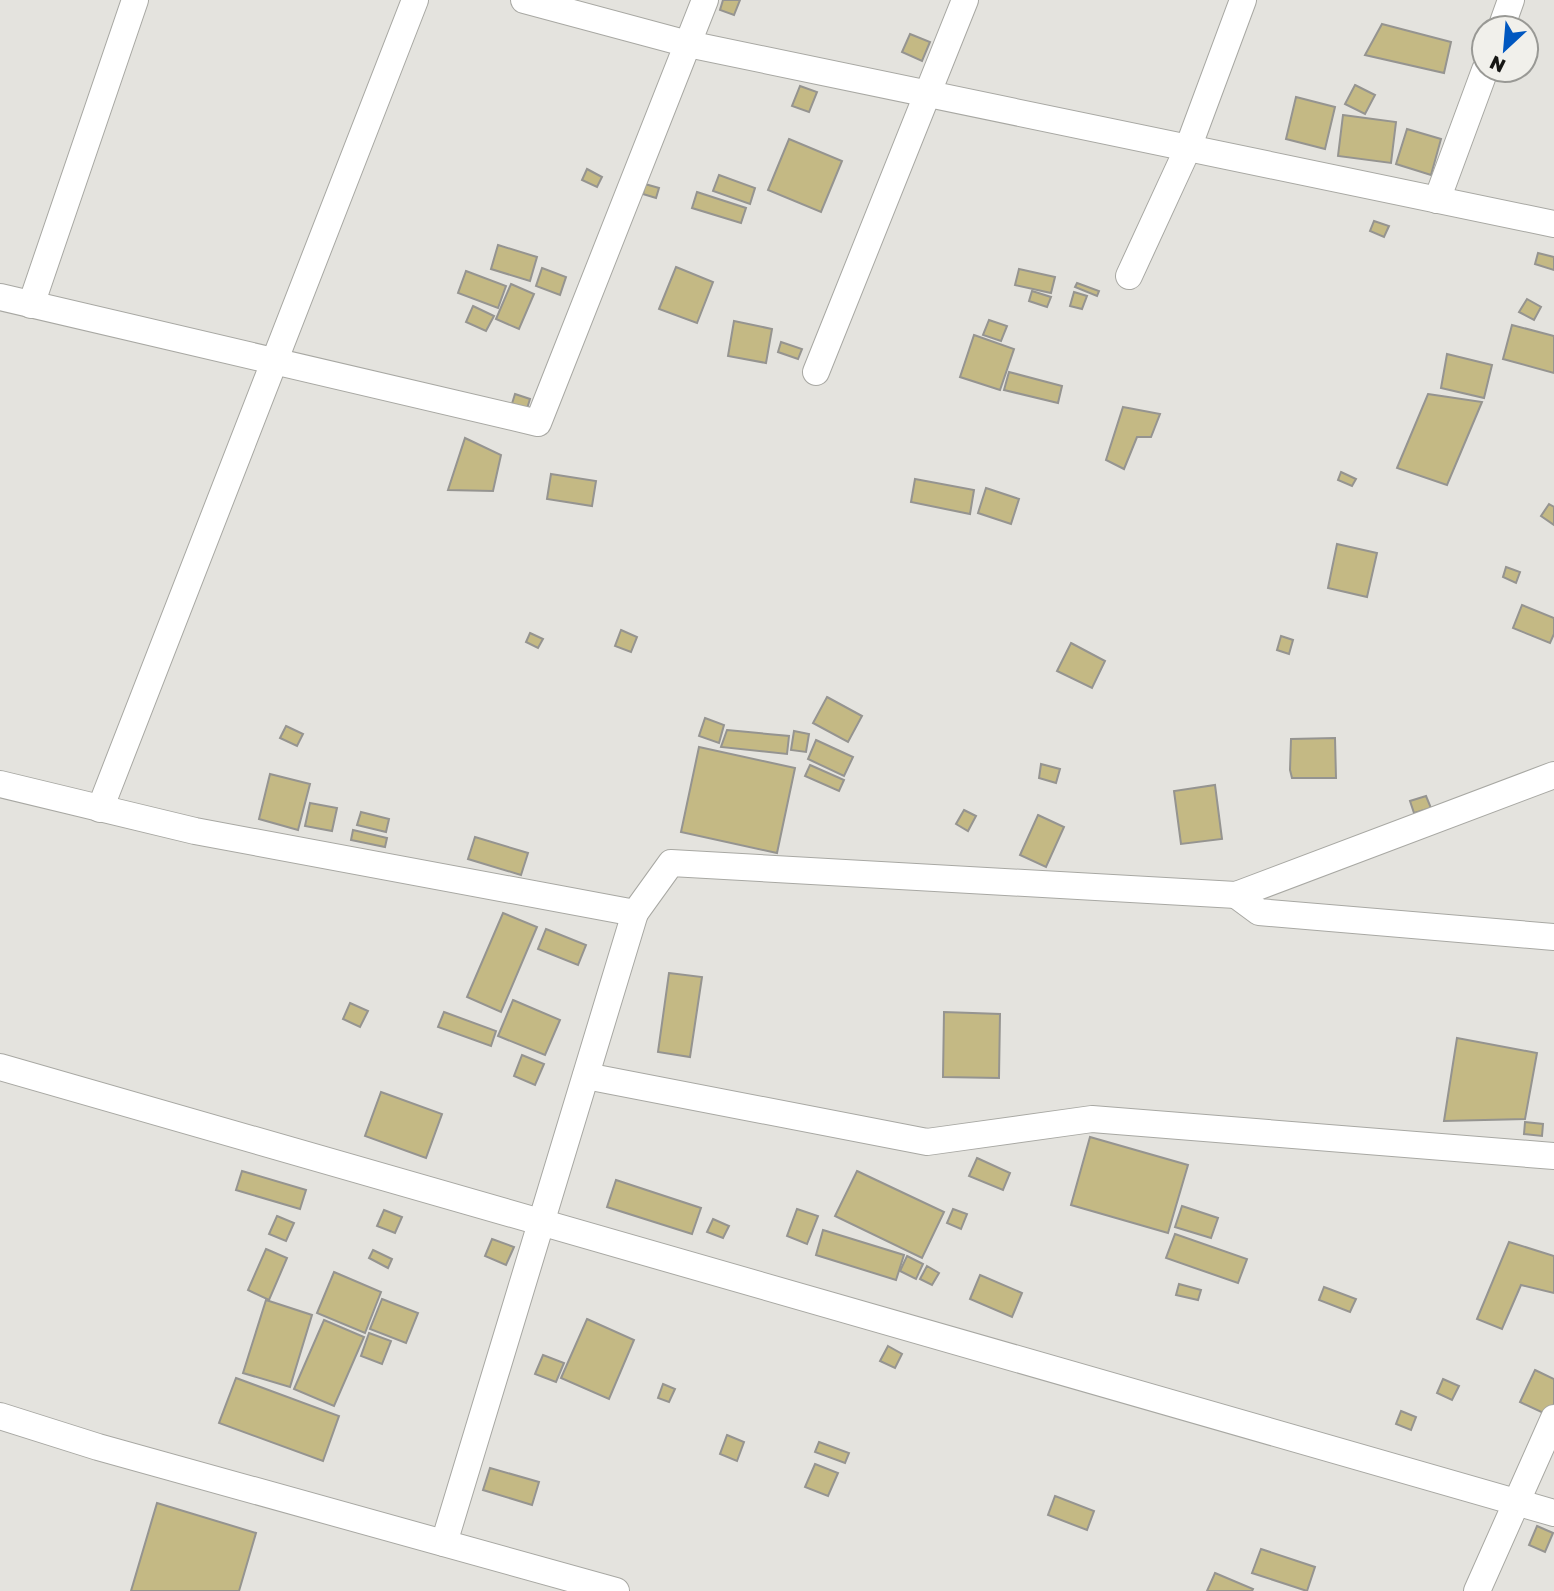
<svg xmlns="http://www.w3.org/2000/svg" width="1554" height="1591" viewBox="0 0 1554 1591" font-family="'Golos Text',sans-serif">
<rect width="100%" height="100%" fill="#e4e3de"/>
<!-- building -->
<g fill="#c4b984" stroke="#959490" stroke-width="2">
<path d="M723,0H740L734,15L720,10Z"/>
<path d="M1382,24L1451,42L1444,73L1365,55Z"/>
<path d="M910,34L930,42L922,61L902,52Z"/>
<path d="M1355,85L1375,95L1365,114L1345,104Z"/>
<path d="M800,86L817,92L809,112L792,106Z"/>
<path d="M1296,97L1335,107L1325,149L1286,139Z"/>
<path d="M1343,115L1396,122L1391,163L1338,156Z"/>
<path d="M1407,129L1441,139L1431,175L1396,164Z"/>
<path d="M789,139L842,161L821,212L768,190Z"/>
<path d="M587,169L602,177L597,187L582,180Z"/>
<path d="M719,175L755,188L750,204L713,191Z"/>
<path d="M645,184L659,188L656,198L643,194Z"/>
<path d="M697,192L746,208L741,223L692,208Z"/>
<path d="M1374,221L1389,226L1384,237L1370,231Z"/>
<path d="M498,245L537,257L530,281L491,269Z"/>
<path d="M1538,253L1554,257V270L1535,264Z"/>
<path d="M676,267L713,282L697,323L659,309Z"/>
<path d="M542,268L566,277L560,295L536,286Z"/>
<path d="M1019,269L1055,277L1051,293L1015,285Z"/>
<path d="M466,271L506,286L498,308L458,293Z"/>
<path d="M1077,283L1099,291L1097,296L1075,287Z"/>
<path d="M511,284L534,294L519,329L496,319Z"/>
<path d="M1032,291L1051,297L1047,307L1029,301Z"/>
<path d="M1074,292L1087,296L1082,309L1070,306Z"/>
<path d="M1527,299L1541,307L1534,320L1519,312Z"/>
<path d="M473,306L494,316L486,331L466,322Z"/>
<path d="M989,320L1007,326L1001,341L983,335Z"/>
<path d="M734,321L772,329L766,363L728,356Z"/>
<path d="M1512,325L1554,336V373L1503,359Z"/>
<path d="M974,335L1014,349L1000,390L960,377Z"/>
<path d="M781,342L802,349L798,359L778,352Z"/>
<path d="M1447,354L1492,365L1484,398L1441,388Z"/>
<path d="M1009,372L1062,386L1058,403L1004,390Z"/>
<path d="M515,394L530,399L525,415L510,410Z"/>
<path d="M1428,394L1482,402L1447,485L1397,468Z"/>
<path d="M1123,407L1160,414L1151,437H1137L1124,469L1106,460Z"/>
<path d="M465,438L501,455L493,491L448,490Z"/>
<path d="M1341,472L1356,479L1352,486L1338,480Z"/>
<path d="M551,474L596,481L592,506L547,499Z"/>
<path d="M915,479L974,490L970,514L911,502Z"/>
<path d="M986,488L1019,499L1011,524L978,513Z"/>
<path d="M1549,504L1554,507V525L1541,516Z"/>
<path d="M1337,544L1377,553L1367,597L1328,588Z"/>
<path d="M1506,567L1520,572L1516,583L1503,577Z"/>
<path d="M1522,605L1554,618V634L1550,643L1513,628Z"/>
<path d="M621,630L637,637L631,652L615,646Z"/>
<path d="M530,633L543,639L538,648L526,642Z"/>
<path d="M1281,636L1293,640L1289,654L1277,650Z"/>
<path d="M1071,643L1105,661L1092,688L1057,671Z"/>
<path d="M827,697L862,716L848,742L813,723Z"/>
<path d="M705,718L724,725L719,743L699,736Z"/>
<path d="M286,726L303,734L297,746L280,738Z"/>
<path d="M727,730L789,736L787,754L721,747Z"/>
<path d="M794,731L809,734L806,752L791,750Z"/>
<path d="M1335,738L1336,778H1292L1290,770L1291,739Z"/>
<path d="M816,740L853,757L844,776L808,759Z"/>
<path d="M699,747L795,768L777,853L681,832Z"/>
<path d="M1041,764L1060,769L1056,783L1039,778Z"/>
<path d="M810,765L844,780L839,791L805,776Z"/>
<path d="M270,774L310,784L298,830L259,819Z"/>
<path d="M1215,785L1222,839L1181,844L1174,791Z"/>
<path d="M1426,796L1431,808L1414,813L1410,801Z"/>
<path d="M310,803L337,808L332,831L305,826Z"/>
<path d="M964,810L976,816L968,831L956,824Z"/>
<path d="M361,812L389,819L386,832L357,825Z"/>
<path d="M1038,815L1064,827L1046,867L1020,855Z"/>
<path d="M353,830L387,838L385,847L351,840Z"/>
<path d="M475,837L528,853L521,875L468,859Z"/>
<path d="M503,913L537,927L501,1012L467,997Z"/>
<path d="M546,929L586,945L578,965L538,949Z"/>
<path d="M669,973L702,977L690,1057L658,1052Z"/>
<path d="M513,1000L560,1020L545,1055L498,1036Z"/>
<path d="M350,1003L368,1011L360,1027L343,1019Z"/>
<path d="M444,1012L496,1031L491,1046L438,1027Z"/>
<path d="M944,1012L1000,1014L999,1078L943,1077Z"/>
<path d="M1457,1038L1537,1053L1525,1119L1444,1121Z"/>
<path d="M522,1055L544,1064L535,1085L514,1076Z"/>
<path d="M381,1092L442,1114L426,1158L365,1136Z"/>
<path d="M1525,1122L1543,1124L1542,1136L1524,1134Z"/>
<path d="M1090,1137L1188,1165L1168,1233L1071,1205Z"/>
<path d="M977,1158L1010,1173L1003,1190L969,1176Z"/>
<path d="M242,1171L306,1190L300,1209L236,1190Z"/>
<path d="M857,1171L944,1212L922,1258L835,1216Z"/>
<path d="M616,1180L701,1208L692,1234L607,1207Z"/>
<path d="M1182,1206L1218,1218L1211,1238L1175,1227Z"/>
<path d="M797,1209L818,1216L807,1244L787,1236Z"/>
<path d="M953,1209L967,1214L961,1229L947,1223Z"/>
<path d="M384,1210L402,1217L395,1233L377,1226Z"/>
<path d="M277,1216L294,1223L286,1241L269,1234Z"/>
<path d="M713,1219L729,1226L723,1238L707,1232Z"/>
<path d="M823,1230L904,1255L896,1280L816,1255Z"/>
<path d="M1175,1234L1247,1259L1238,1283L1166,1258Z"/>
<path d="M492,1239L514,1247L506,1265L485,1256Z"/>
<path d="M1509,1242L1554,1256V1293L1521,1285L1502,1329L1477,1319Z"/>
<path d="M266,1249L287,1258L269,1300L248,1290Z"/>
<path d="M373,1250L392,1259L388,1268L369,1258Z"/>
<path d="M907,1256L923,1264L916,1279L900,1271Z"/>
<path d="M927,1266L939,1273L932,1285L920,1279Z"/>
<path d="M334,1272L381,1292L365,1333L317,1313Z"/>
<path d="M980,1275L1022,1293L1012,1317L970,1299Z"/>
<path d="M1179,1284L1201,1290L1198,1300L1176,1295Z"/>
<path d="M1324,1287L1356,1299L1350,1312L1319,1300Z"/>
<path d="M382,1299L418,1313L406,1343L370,1329Z"/>
<path d="M266,1300L312,1315L290,1387L243,1373Z"/>
<path d="M587,1319L634,1340L609,1399L561,1378Z"/>
<path d="M324,1320L364,1337L334,1406L294,1389Z"/>
<path d="M369,1333L391,1341L382,1364L361,1356Z"/>
<path d="M888,1346L902,1354L895,1368L880,1361Z"/>
<path d="M543,1355L564,1363L556,1382L535,1374Z"/>
<path d="M1535,1370L1554,1379V1408L1550,1416L1520,1402Z"/>
<path d="M236,1378L339,1416L323,1461L219,1423Z"/>
<path d="M1443,1379L1459,1386L1452,1400L1437,1393Z"/>
<path d="M663,1384L675,1389L669,1402L658,1398Z"/>
<path d="M1401,1411L1416,1417L1411,1430L1396,1424Z"/>
<path d="M727,1435L744,1442L737,1461L720,1454Z"/>
<path d="M819,1442L849,1453L845,1463L815,1452Z"/>
<path d="M815,1464L838,1473L828,1496L805,1487Z"/>
<path d="M490,1468L539,1482L532,1505L483,1490Z"/>
<path d="M1055,1496L1094,1511L1087,1530L1048,1515Z"/>
<path d="M157,1503L256,1533L239,1591H131Z"/>
<path d="M1537,1526L1553,1533L1545,1552L1529,1545Z"/>
<path d="M1261,1549L1315,1567L1307,1591L1252,1573Z"/>
<path d="M1215,1573L1253,1589L1252,1591H1207Z"/>
</g>
<g fill="none" stroke-linecap="round" stroke-linejoin="round">
<!-- street casing -->
<g stroke="#a8a8a3" stroke-width="28">
<g id="street">
<path d="M524,0L688,44L1554,224"/>
<path d="M1501,28L1511,0"/>
<path d="M1437,200L1485,70"/>
<path d="M1129,276L1188,148L1243,0"/>
<path d="M0,297L538,423L705,0"/>
<path d="M31,305L135,0"/>
<path d="M816,372L965,0"/>
<path d="M0,784L195,831L635,913L671,863L1236,895L1554,775"/>
<path d="M100,809L415,0"/>
<path d="M1236,895L1259,912L1554,937"/>
<path d="M0,1067L1554,1513"/>
<path d="M586,1076L927,1142L1092,1119L1554,1156"/>
<path d="M0,1416L98,1447L616,1591"/>
<path d="M444,1543L635,913"/>
<path d="M1477,1591L1554,1418"/>
</g>
</g>
<!-- street -->
<use href="#street" stroke="#fff" stroke-width="26"/>
</g>
<!-- north arrow -->
<g transform="translate(1505 49) rotate(206)"><circle r="33" fill="#f1f0eb" stroke="#999995" stroke-width="2"/>
<path d="M0-5L12 26L0 18L-12 26Z" fill="#0057c0"/>
<text y="-10" font-size="19" font-weight="bold" text-anchor="middle" fill="#161614">N</text>
</g>
</svg>
